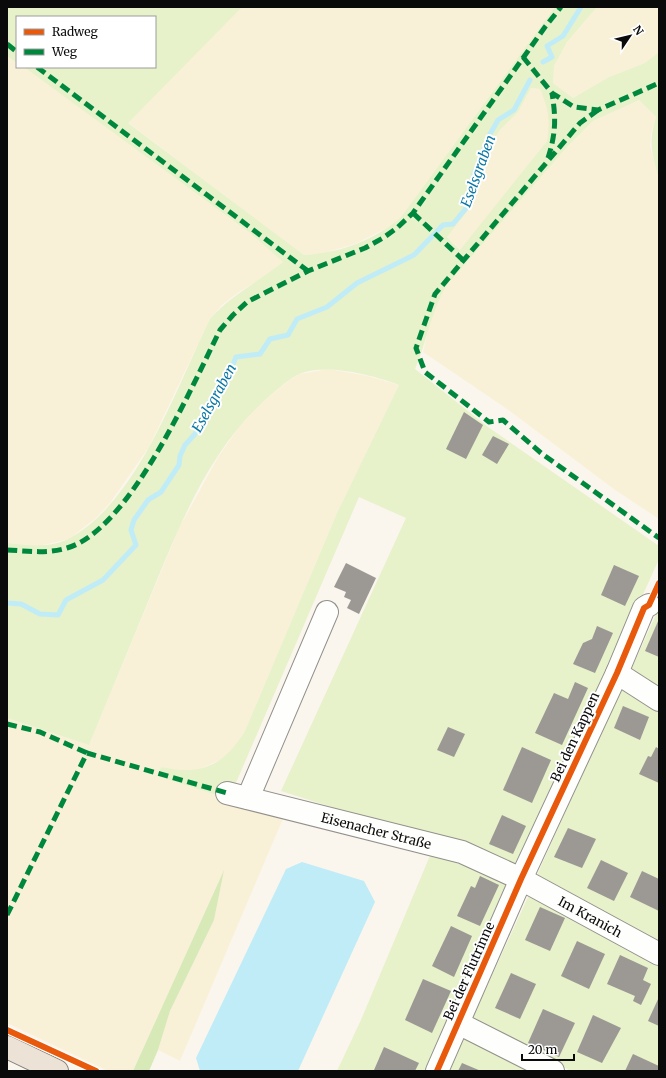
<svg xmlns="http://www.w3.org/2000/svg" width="666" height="1078" viewBox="0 0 666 1078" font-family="Merriweather,serif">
<rect width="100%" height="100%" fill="#faf6ed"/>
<!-- farmland -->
<g fill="#f9f1d7">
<path d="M7,7H555L401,217L389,227L355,244L320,254L304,255L54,67H155V17H17Z"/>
<path d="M597,7H659V52L645,63L609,77L573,98L553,83L554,66L567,42Z"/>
<path d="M7,56L17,63V67H24L37,76L250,233L283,262L265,276L239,292L222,305L210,319L149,447L110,503L96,518L69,539L39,546L7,543Z"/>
<path d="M531,88L540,89L548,106L550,121L547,141L461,250L447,237L470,208L477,174L487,151L500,130L518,112Z"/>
<path d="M639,100L656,117L651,134L650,146L659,179V519L615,490L507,409L423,352L430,321L439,298L446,286L567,147L593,121Z"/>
<path d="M329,369L368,376L399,385L337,513L245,731L235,747L224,758L207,766L193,771H177L161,767L157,776L229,799L285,814L180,1061L158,1050L170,1011L214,920L223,872L133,1071H108L7,1023V718L89,745L179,528L218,457L239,427L257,407L288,381L299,374Z"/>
</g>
<!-- green -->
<g fill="#e7f1ca" fill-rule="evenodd">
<path d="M7,7H242L128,123L304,255C339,253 374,241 401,217L555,7H597L567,42L554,66L553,83L573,98L609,77L645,63L659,52V179C652,153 648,144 656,117L639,100L593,121L567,147L446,286C431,312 427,341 415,369L488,427L659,546V559L520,867L281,791L406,518L359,497L229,799L157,776L161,767C200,776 224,766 245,731L337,513L399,385C373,375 325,363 299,374C289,379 280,387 272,394C206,449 175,537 143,614C125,658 107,701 89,745L7,718V543C27,545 51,549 70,538C138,501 177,386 210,319C231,295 258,282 283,262L250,233L24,67H155V17H17V63L7,56ZM531,88L540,89C549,110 550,119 547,141L460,250L447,237L470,208L477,174L487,151L500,130L518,112Z"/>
<path d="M659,608V693L629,674Z"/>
<path d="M624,689L659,709V947L537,875L620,690Z"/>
<path d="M432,851L510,880L428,1071H337L361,1020Z"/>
<path d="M536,895L659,963V1071H571L479,1024L473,1017L528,897Z"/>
<path d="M465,1033L540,1071H448Z"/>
</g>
<!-- forest -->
<path fill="#d8e9b8" d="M224,870L214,920L170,1011L158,1050L149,1071H133Z"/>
<!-- water -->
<path fill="#c0ecf8" d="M302,862L364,881L375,902L298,1071H200L196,1058L286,869Z"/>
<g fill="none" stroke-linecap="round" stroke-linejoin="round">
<!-- stream -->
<g stroke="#c0ecf8" stroke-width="5">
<path d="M543,62L552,57L547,46L563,36L581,7"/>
<path d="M7,603L21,604L40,614L58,615L66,600L103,580L136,545L131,530L134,520L148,500L161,492L179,465L180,456L185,445L195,434L209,402L226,382L236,357L260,354L270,339L288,335L297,319L327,307L357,283L414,255L443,225L453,224L467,207L474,174L489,136L498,120L514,110L530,80"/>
</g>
</g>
<!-- building -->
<g fill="#9c9894">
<path d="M464,412L483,425L466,459L446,449Z"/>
<path d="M493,436L509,444L497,464L482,455Z"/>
<path d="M346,563L376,578L359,614L347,608L351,600L344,597L346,592L334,587Z"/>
<path d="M614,565L639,576L625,606L601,595Z"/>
<path d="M659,619V657L645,651Z"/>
<path d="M597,626L613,633L595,673L573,664L583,643L592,639Z"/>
<path d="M575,682L588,688L562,745L535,733L554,693L568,699Z"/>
<path d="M623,706L649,717L640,740L614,728Z"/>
<path d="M448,727L465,734L454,757L437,750Z"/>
<path d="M522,747L551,760L532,803L503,790Z"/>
<path d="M656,747L659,749V783L639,774L648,756L651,757Z"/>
<path d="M502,815L526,826L513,854L489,844Z"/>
<path d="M568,828L596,839L582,868L554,857Z"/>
<path d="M601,860L628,873L614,901L587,888Z"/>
<path d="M642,871L659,879V911L630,897Z"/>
<path d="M480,876L499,885L480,926L457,916L471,886L475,888Z"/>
<path d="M540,907L565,918L550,951L525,940Z"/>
<path d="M451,926L472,936L454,977L432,966Z"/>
<path d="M577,941L605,954L589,989L561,976Z"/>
<path d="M620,955L648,968L643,980L651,984L641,1005L633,1001L635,996L607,984Z"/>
<path d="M511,973L536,984L520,1019L495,1008Z"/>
<path d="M423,979L451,991L432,1033L405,1020Z"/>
<path d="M659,997V1026L648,1021Z"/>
<path d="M543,1009L575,1023L559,1057L528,1043Z"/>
<path d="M593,1015L621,1028L602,1063L577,1052Z"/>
<path d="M384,1047L419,1063L415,1071L374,1070Z"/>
<path d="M633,1054L659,1066V1071H625Z"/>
<path d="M462,1063L481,1071H458Z"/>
</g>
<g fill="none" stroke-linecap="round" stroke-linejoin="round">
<!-- minor casing -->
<g stroke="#92908c" stroke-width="24">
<g id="minor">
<path d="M617,673L659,700"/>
<path id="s1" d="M227,793L462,852L521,879L659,954"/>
<path d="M248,798L327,612"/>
<path d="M458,1023L553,1071"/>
<path d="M437,1071L521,879L617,673L644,608L649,605"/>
</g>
</g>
<!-- major casing -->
<g stroke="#7f7e7a" stroke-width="24">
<path id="major" d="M7,1047L57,1071"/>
</g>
<!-- minor -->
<use href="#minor" stroke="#fefefc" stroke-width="22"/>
<!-- major -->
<use href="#major" stroke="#ece3d6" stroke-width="22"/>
<!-- quiet -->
<g stroke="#00873e" stroke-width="5" stroke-dasharray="10 5" stroke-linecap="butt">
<path d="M7,44L17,52"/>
<path d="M523,57L552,93L574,107L598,110L659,83"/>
<path d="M37,67L308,271"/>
<path d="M598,110L580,123L435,294L416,348L425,372L489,422L503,420L541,453L659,538"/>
<path d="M548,158C556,133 556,118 552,93"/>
<path d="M413,213L463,260"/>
<path d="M7,550C28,551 47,554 67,548C130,530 192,386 220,330L233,315L247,302L308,271L365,248L383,238L397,228L413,213L545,27L561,7"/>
<path d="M7,724L40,732L87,753"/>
<path d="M7,915L87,753L227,793"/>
</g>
<!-- cycleway casing -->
<g stroke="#fff" stroke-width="8">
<g id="cycleway">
<path d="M7,1030L96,1071"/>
<path d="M437,1071L521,879L617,673L644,608L649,605L659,583"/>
</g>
</g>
<!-- cycleway -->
<use href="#cycleway" stroke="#e8590c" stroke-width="6"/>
</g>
<g text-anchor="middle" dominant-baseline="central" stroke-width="4" stroke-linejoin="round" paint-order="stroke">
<!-- street labels -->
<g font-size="13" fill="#0a0a0a" stroke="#fff">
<text transform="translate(575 737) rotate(-65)">Bei den Kappen</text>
<text stroke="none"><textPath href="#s1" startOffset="154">Eisenacher Straße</textPath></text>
<text stroke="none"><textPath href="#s1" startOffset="386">Im Kranich</textPath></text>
<text transform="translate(469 971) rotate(-66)">Bei der Flutrinne</text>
</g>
<!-- water labels -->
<g font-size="14" font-style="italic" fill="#0977a6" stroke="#fff">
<text transform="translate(478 171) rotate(-70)">Eselsgraben</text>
<text transform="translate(214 398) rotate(-61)">Eselsgraben</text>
</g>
</g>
<!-- border -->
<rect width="666" height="1078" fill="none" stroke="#0a0a0a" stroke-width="16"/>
<!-- legend -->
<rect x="16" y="16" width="140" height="52" fill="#ffffff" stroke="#9d9d9d"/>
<rect x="24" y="29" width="20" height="6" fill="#e8590c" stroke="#9d9d9d"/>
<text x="52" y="36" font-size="12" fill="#0a0a0a">Radweg</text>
<rect x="24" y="49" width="20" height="6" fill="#00873e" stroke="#9d9d9d"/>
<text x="52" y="56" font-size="12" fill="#0a0a0a">Weg</text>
<!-- north arrow -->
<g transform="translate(630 36) rotate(55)" stroke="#ffffff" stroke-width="3" paint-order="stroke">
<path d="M0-3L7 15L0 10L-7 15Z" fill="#0a0a0a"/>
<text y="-6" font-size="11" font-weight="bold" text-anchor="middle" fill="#0a0a0a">N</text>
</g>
<!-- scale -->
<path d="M522 1054v6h52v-6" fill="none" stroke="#0a0a0a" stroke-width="2"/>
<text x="528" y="1054" font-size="12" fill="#0a0a0a" stroke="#ffffff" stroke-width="3" paint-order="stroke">20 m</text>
</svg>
